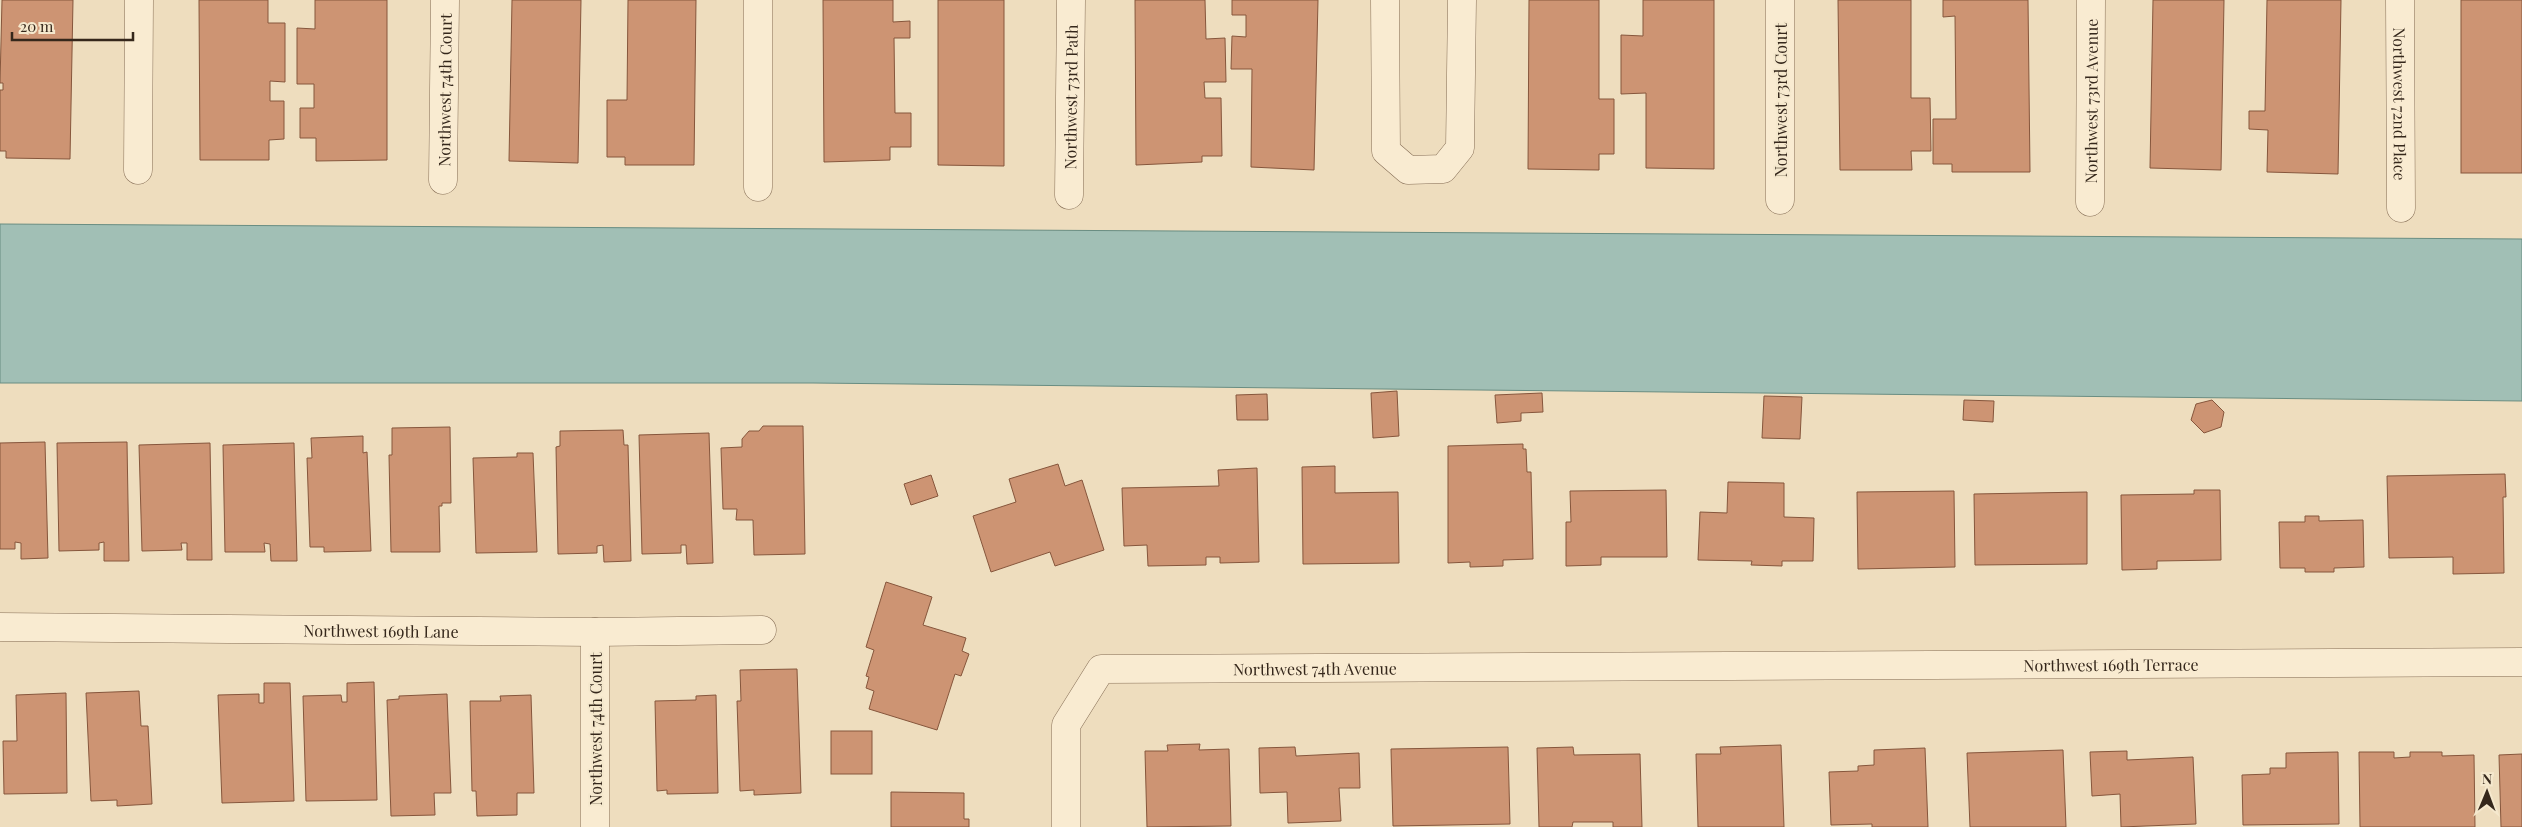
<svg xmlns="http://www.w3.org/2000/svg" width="2522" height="827" viewBox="0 0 2522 827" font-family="'Playfair Display',serif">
<rect width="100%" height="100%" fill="#eeddbe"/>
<!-- water -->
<path fill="#a1bfb5" stroke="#698d82" d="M0,224L2522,239V401L813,383H0Z"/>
<!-- building -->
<g fill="#cd9473" stroke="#86563c">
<path d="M2,0H73L70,159L6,158V151H0V90H3V83H0Z"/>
<path d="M199,0H268V23H285V82L270,81V101H284V139L269,140V160H200Z"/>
<path d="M315,0H387V160L316,161V138H300V108H314V84H297V28L315,29Z"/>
<path d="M512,0H581L578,163L509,161Z"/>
<path d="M628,0H696L694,165H625V157H607V100H627Z"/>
<path d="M823,0H893V22L910,21V38H894L895,113H911V147H890V160L824,162Z"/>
<path d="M938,0H1004V166L938,165Z"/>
<path d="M1135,0H1205L1206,39L1225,38L1226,82H1204L1205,98H1221L1222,156H1202V162L1136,165Z"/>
<path d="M1232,0H1318L1314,170L1251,167L1252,69H1231L1232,36L1246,37V15H1232Z"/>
<path d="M1529,0H1599V99H1614V154H1599V170L1528,169Z"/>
<path d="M1643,0H1714V169L1646,168V93L1621,94V35L1643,36Z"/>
<path d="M1838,0H1911V98H1930L1931,151H1911L1912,170H1840Z"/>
<path d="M1943,0H2028L2030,172H1952V164H1933V119H1956L1955,16L1943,17Z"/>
<path d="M2153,0H2224L2221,170L2150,168Z"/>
<path d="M2267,0H2341L2338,174L2267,172L2268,130L2249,129V111H2265Z"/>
<rect x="2461" y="0" width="61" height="173"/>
<path d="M1397,391L1399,436L1373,438L1371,393Z"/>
<path d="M1542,393L1543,412L1521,413V421L1497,423L1495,395Z"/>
<path d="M1267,394L1268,420H1237L1236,395Z"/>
<path d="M1764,396L1802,397L1800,439L1762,438Z"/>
<path d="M1964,400L1994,401L1993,422L1963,420Z"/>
<path d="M2212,400L2224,412L2221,427L2204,433L2191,420L2196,404Z"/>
<path d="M763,426H803L805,554L754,555L753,520H736L737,509H723L721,448L742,447V439L749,431H759Z"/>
<path d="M450,427L451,503H442V506H439L440,552H391L389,455H392V428Z"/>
<path d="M623,430L624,445H628L631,561L604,562L603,545L597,546V553L558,554L556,447L560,446V431Z"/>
<path d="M709,433L713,563L687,564L686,545H681V553L642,554L639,435Z"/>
<path d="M363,436V453L367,452L371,551L324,552V547H310L307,458H312L311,438Z"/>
<path d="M45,442L48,558L21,559V543L15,542V549H0V443Z"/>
<path d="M127,442L129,561H104V542L99,543V550L59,551L57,443Z"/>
<path d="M210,443L212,560H187V543H181L182,550L142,551L139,445Z"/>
<path d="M294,443L297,561H271L270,544L264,543L265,552H225L223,445Z"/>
<path d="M1523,444V449H1526L1527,472H1531L1533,559L1503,560V566L1470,567V562L1448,563V446Z"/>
<path d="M517,453H533L537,552L476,553L473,458L517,457Z"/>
<path d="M1058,464L1065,486L1082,480L1104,550L1055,566L1050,552L991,572L973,516L1016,502L1009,479Z"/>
<path d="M1335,466V493L1398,492L1399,563L1303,564L1302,467Z"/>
<path d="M1257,468L1259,562L1220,563V557H1206V565L1148,566L1147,545L1124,546L1122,488L1219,486L1218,470Z"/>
<path d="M2505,474L2506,497H2503L2504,573L2453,574V557L2389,558L2387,476Z"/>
<path d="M931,475L938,496L911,505L904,484Z"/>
<path d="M1728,482L1784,483V517L1814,518L1813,561H1782V566L1751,565L1752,561L1698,560L1700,512L1727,513Z"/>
<path d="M1666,490L1667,557H1601V565L1566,566V522H1571L1570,491Z"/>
<path d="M2194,490H2220L2221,560L2157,561V569L2122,570L2121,495L2194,494Z"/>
<path d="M1954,491L1955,567L1858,569L1857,492Z"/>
<path d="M2087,492V564L1975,565L1974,494Z"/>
<path d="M2305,516H2319V521L2363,520L2364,567L2334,568V572H2305V568H2280L2279,522H2305Z"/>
<path d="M886,582L932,597L923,625L966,638L962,651L969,654L961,676L955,674L937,730L869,709L874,691L866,688L869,677L866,676L874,650L866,647Z"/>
<path d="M797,669L801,793L754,795V790L740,791L737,701H741L740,670Z"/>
<path d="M374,682L377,800L306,801L303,696L341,695L342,702H347V683Z"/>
<path d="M264,683H290L294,801L222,803L218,695L259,694V703H264Z"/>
<path d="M139,691L141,726H148L152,804L117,806V800L91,801L86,693Z"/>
<path d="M66,693L67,793L4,794L3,741H17L16,695Z"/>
<path d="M447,694L451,793H434L435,815L391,816L387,700L399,699V696Z"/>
<path d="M531,695L534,793H517V815L477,816L476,791H472L470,701H501L500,696Z"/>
<path d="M716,695L718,793L667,794V790L657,791L655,701L696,700V696Z"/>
<rect x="831" y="731" width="41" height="43"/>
<path d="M1200,744L1199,750L1229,749L1231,826L1147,827L1145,751H1168L1167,745Z"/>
<path d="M1781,745L1784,827H1698L1696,754H1721L1720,747Z"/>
<path d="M1295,747L1296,756L1359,753L1360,788H1339L1341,821L1288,823L1287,792L1260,793L1259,748Z"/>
<path d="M1508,747L1510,824L1393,826L1391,749Z"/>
<path d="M1573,747L1574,755L1640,754L1642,827H1613V822H1573L1572,827H1539L1537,748Z"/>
<path d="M1925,748L1928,827H1872V824L1831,825L1829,772L1858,771V766L1874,765V750Z"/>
<path d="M2063,750L2066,827H1970L1967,753Z"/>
<path d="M2127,751V760L2193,757L2196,824L2121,827L2120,794L2092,796L2090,752Z"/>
<path d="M2338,752L2339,824L2243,825L2242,775L2270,774V768H2286V753Z"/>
<path d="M2359,752H2394V758L2410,757V752H2442V756L2474,755L2475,827H2360Z"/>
<path d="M2522,754V827H2501L2499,755Z"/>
<path d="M891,792L964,793V819H969V827H891Z"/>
</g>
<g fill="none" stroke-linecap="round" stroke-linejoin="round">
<!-- minor casing -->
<g stroke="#866e56" stroke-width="29">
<g id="minor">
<path d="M1385,0L1386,151L1408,170L1443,169L1460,148L1462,0"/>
<path id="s1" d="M2400,0L2401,208"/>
<path d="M138,170L139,0"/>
<path id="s2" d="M443,180L445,0"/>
<path d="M758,187V0"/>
<path id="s3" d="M1069,195L1071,0"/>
<path d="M1780,200V0"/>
<path id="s4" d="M2090,202L2091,0"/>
<path id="s5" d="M0,627L595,632L762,630"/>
<path d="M595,632V827"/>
<path id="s6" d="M1066,827V725L1101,669L2522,662"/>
</g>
</g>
<!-- minor -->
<use href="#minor" stroke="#f9ebd1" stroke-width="28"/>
</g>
<g text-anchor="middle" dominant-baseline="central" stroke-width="4" stroke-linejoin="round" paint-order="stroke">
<!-- street labels -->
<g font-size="16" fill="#35271b" stroke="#f5e8cd">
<text stroke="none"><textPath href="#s2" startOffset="90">Northwest 74th Court</textPath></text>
<text stroke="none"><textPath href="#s3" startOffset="98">Northwest 73rd Path</textPath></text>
<text transform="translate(1780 100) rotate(-90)">Northwest 73rd Court</text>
<text stroke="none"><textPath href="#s4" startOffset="101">Northwest 73rd Avenue</textPath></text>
<text stroke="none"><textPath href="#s1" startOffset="104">Northwest 72nd Place</textPath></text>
<text stroke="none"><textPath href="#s5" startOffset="381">Northwest 169th Lane</textPath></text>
<text stroke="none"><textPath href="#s6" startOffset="1178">Northwest 169th Terrace</textPath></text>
<text stroke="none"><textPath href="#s6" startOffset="382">Northwest 74th Avenue</textPath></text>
<text transform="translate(595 729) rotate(-90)">Northwest 74th Court</text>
</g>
</g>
<!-- north arrow -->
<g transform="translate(2487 792) rotate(1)" stroke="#f5e8cd" stroke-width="4" paint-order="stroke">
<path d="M0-4L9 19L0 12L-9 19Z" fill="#35271b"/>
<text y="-8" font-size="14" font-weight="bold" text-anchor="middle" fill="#35271b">N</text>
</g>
<!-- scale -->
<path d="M12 32v8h121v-8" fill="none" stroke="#35271b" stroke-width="2.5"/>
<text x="20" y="32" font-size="15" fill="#35271b" stroke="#f5e8cd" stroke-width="4" paint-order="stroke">20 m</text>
</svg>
